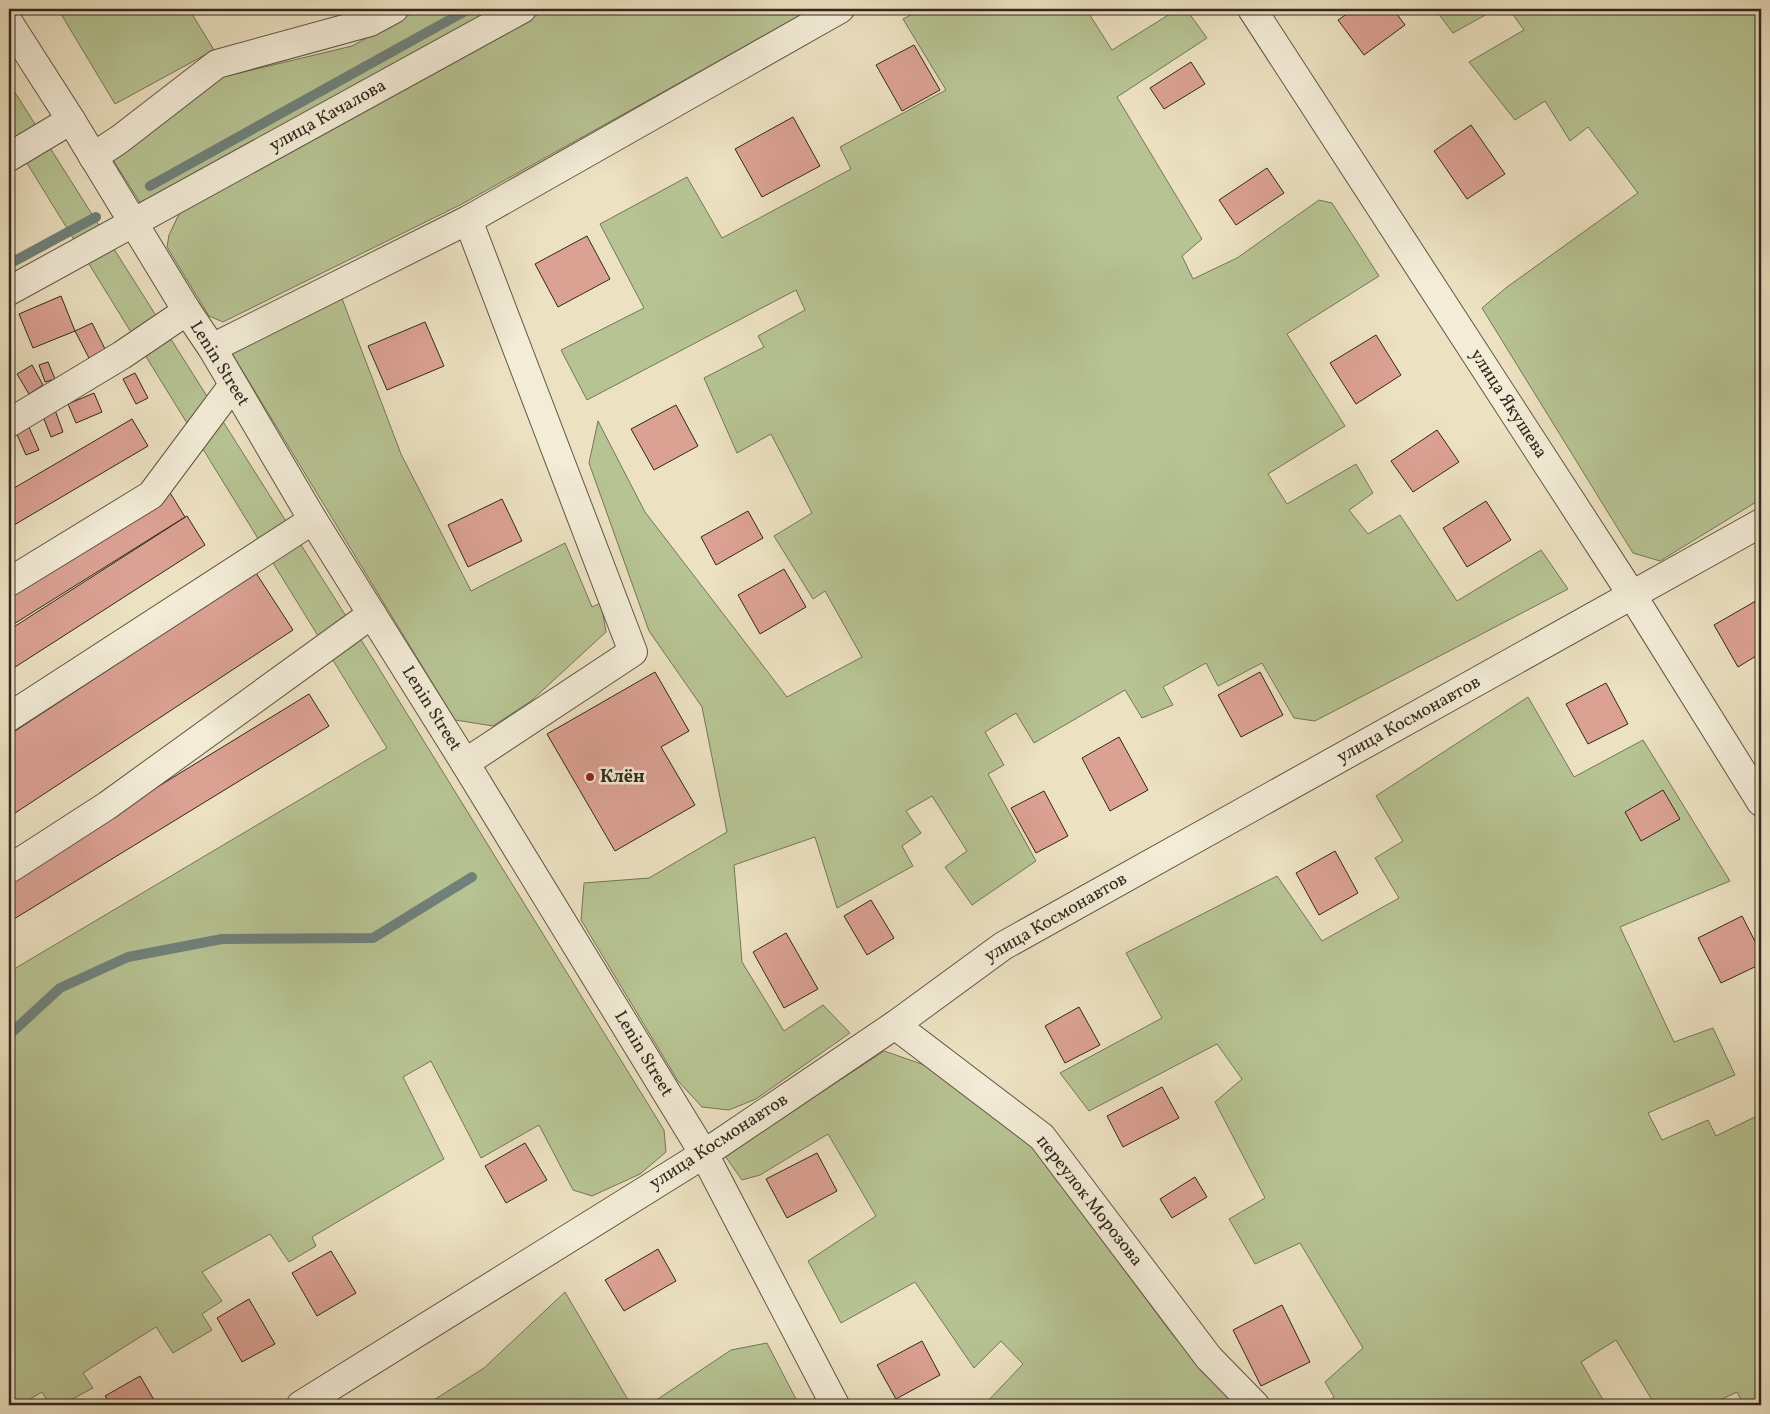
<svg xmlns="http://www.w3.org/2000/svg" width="1770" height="1414" viewBox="0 0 1770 1414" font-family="Vollkorn,serif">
<rect width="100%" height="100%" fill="#ece1c1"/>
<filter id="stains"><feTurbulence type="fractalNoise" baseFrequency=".004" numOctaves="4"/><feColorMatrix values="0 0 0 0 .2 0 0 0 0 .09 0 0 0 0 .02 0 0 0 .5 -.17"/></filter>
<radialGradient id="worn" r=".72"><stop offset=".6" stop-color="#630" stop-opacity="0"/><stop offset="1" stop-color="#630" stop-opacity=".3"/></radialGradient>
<!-- green -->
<g fill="#b7c393" stroke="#747658">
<path d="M58,9H189L214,50L115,104Z"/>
<path d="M420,9H501L143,207L113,160L223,77L352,46Z"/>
<path d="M548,9H812L462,204L223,322L209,316L167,247L169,235L180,212Z"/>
<path d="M922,9H1086L1112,50L1178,9H1186L1207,38L1117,97L1202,239L1182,256L1193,279L1237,258L1319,200L1332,203L1379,276L1287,334L1345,426L1268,474L1287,504L1356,464L1373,493L1349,510L1368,534L1400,515L1457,601L1541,550L1568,589L1315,721L1294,718L1262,663L1218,686L1206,663L1163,687L1173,705L1142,718L1125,690L1034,743L1016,713L985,732L1004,765L988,774L1036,861L972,905L945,867L967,851L932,796L906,811L921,833L902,846L913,866L837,908L815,837L734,865L742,962L784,1031L823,1005L850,1033L756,1099L729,1110L702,1107L678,1081L581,920L584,883L649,878L727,832L702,707L649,631L589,463L598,421L645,512L787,697L862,657L825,591L813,599L774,536L812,513L771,434L737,453L704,378L764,347L758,336L805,310L796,290L587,400L561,350L644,308L600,224L687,177L722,238L851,169L840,147L946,90L903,19Z"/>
<path d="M1435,9H1496L1453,33Z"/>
<path d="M1509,9H1761V499L1660,561L1633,553L1482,308L1507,287L1638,193L1588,127L1570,141L1545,101L1515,120L1469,62L1524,30Z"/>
<path d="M9,83L375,662L664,1130L666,1152L640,1174L592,1196L573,1190L539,1125L481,1158L431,1061L403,1077L444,1159L312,1237L316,1246L289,1262L270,1234L202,1272L222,1301L202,1314L212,1330L173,1353L156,1327L83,1373L93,1388L61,1405H50L42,1392L20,1405H9V972L387,748L9,134Z"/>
<path d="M341,296L401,454L471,591L565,543L592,607L601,603L606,632L531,701L493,726L455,720L231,352Z"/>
<path d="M1528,697L1574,777L1643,740L1730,881L1620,927L1674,1042L1713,1028L1735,1075L1648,1113L1662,1140L1708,1120L1716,1136L1761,1114V1397L1744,1405L1737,1392L1709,1405H1655L1616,1340L1581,1362L1606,1405H1324L1334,1397L1325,1382L1363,1348L1300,1243L1255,1264L1229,1219L1265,1198L1215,1102L1242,1079L1217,1044L1089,1111L1060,1073L1162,1018L1126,953L1277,876L1322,941L1399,898L1375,858L1403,841L1376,796Z"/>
<path d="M884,1051L939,1070L1034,1149L1172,1334L1237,1405H1058L1053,1401L1048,1405H984L1023,1364L1001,1341L974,1368L915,1282L841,1323L808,1261L876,1216L828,1134L760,1175L742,1180L725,1156Z"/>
<path d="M565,1292L631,1405H426L484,1368Z"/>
<path d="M767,1343L799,1405H649L731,1350Z"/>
</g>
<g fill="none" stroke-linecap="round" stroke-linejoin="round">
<!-- stream -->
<g stroke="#70817b" stroke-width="10">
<path d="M150,186L469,9"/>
<path d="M9,264L96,217"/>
<path d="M9,1035L60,988L128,957L222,939L373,938L472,877"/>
</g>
</g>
<!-- building -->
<g fill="#dba193" stroke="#32281c">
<path d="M1354,9H1393L1405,25L1364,55L1338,20Z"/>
<path d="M914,45L940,90L902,111L876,65Z"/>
<path d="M1191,62L1205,84L1164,109L1150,88Z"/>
<path d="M793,117L820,166L762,197L735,149Z"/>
<path d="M1471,125L1505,174L1467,199L1434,151Z"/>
<path d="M1267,168L1284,193L1236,225L1219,200Z"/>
<path d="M587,236L610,279L558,307L535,264Z"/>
<path d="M61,296L75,331L33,348L19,314Z"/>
<path d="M425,322L444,366L387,390L368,346Z"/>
<path d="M92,323L106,351L90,360L75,331Z"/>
<path d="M1376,335L1401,375L1356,404L1330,363Z"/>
<path d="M48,362L55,379L45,382L39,365Z"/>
<path d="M32,365L43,385L29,394L17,374Z"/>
<path d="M135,373L148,398L136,404L123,379Z"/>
<path d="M94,393L102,412L76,423L68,404Z"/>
<path d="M676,405L698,446L654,470L631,429Z"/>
<path d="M55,410L63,432L51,437L42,414Z"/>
<path d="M132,419L148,446L9,528V491Z"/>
<path d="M28,425L39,450L26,455L15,430Z"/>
<path d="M1437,430L1459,462L1413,492L1391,461Z"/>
<path d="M169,491L185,517L9,627V591Z"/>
<path d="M502,499L522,541L468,567L448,525Z"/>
<path d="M1486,501L1511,540L1467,567L1443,528Z"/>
<path d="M748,511L763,538L716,565L701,537Z"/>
<path d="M187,516L205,545L9,671V630Z"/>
<path d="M784,569L806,607L760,634L738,595Z"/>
<path d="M256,573L293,630L9,817V735Z"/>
<path d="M1761,598V653L1738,667L1714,625Z"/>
<path d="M655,672L689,731L661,747L695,805L615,851L547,734Z"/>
<path d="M1260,672L1283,715L1241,737L1218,695Z"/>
<path d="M1606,683L1628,724L1588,744L1566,704Z"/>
<path d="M309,694L329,726L9,922V878Z"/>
<path d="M1119,737L1148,790L1110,811L1082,758Z"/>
<path d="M1663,790L1680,819L1641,841L1625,812Z"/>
<path d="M1044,791L1068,836L1036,853L1011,808Z"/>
<path d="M1335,851L1358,893L1319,915L1296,873Z"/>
<path d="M871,900L894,938L867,955L844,916Z"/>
<path d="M1742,916L1761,953V964L1721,983L1698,938Z"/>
<path d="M786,933L818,989L784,1008L753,952Z"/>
<path d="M1079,1007L1100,1045L1065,1063L1045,1026Z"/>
<path d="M1162,1087L1179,1118L1123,1147L1107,1116Z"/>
<path d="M525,1143L547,1180L506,1203L485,1166Z"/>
<path d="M817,1153L837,1191L787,1218L766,1179Z"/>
<path d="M1195,1177L1207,1197L1172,1218L1160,1199Z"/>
<path d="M658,1249L676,1281L624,1311L605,1280Z"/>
<path d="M331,1251L356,1293L317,1316L292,1273Z"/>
<path d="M249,1299L275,1344L242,1362L217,1318Z"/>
<path d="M1282,1305L1310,1362L1261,1386L1233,1330Z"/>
<path d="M922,1341L940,1375L896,1399L877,1365Z"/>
<path d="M140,1376L157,1405H111L105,1396Z"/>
</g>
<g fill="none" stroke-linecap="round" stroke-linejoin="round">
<!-- minor casing -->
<g stroke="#605645" stroke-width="30">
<g id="minor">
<path d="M1252,9L1632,595L1761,802"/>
<path d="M9,23L71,120L187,311L212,348L313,520L465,763L704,1154L835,1405"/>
<path d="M9,157L71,120"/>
<path d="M93,157L120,139L217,64L370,22L394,9"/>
<path d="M9,291L522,9"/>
<path d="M212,348L468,220L840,9"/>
<path d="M9,423L122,355L187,311"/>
<path d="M9,582L151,495L233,385"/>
<path d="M9,717L313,520"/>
<path d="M465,763L633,652L468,220"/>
<path d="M9,869L108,805L372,614"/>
<path d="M895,1025L1042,1137L1209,1358L1255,1405"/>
<path d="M301,1405L704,1154L895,1025L1003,946L1761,523"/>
</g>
</g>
<!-- minor -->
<use href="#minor" stroke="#f3ecd7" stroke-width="28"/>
</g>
<!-- markers -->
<circle fill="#8f2418" stroke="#f3ecd7" stroke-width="2" cx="590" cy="777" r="5"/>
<g text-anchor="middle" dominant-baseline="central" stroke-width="5" stroke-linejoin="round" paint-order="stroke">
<!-- street labels -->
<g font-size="18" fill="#32281c" stroke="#f3ecd7">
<text transform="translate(328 116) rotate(-29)">улица Качалова</text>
<text transform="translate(219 364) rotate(58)">Lenin Street</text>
<text transform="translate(1508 404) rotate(57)">улица Якушева</text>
<text transform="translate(431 709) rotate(58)">Lenin Street</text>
<text transform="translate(1409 720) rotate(-29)">улица Космонавтов</text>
<text transform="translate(1056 918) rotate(-30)">улица Космонавтов</text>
<text transform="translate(643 1054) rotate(59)">Lenin Street</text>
<text transform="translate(719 1142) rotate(-33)">улица Космонавтов</text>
<text transform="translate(1089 1201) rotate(52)">переулок Морозова</text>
</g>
<!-- poi labels -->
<g font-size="18" font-weight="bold" fill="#32281c" stroke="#f3ecd7" text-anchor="start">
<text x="600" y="777">Клён</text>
</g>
</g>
<!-- margin -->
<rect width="1770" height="1414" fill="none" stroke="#ece1c1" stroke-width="30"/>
<rect x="10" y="10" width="1750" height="1394" fill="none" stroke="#32281c" stroke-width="2.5"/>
<rect x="15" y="15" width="1740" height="1384" fill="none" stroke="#32281c"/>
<rect width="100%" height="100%" filter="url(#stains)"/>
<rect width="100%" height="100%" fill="url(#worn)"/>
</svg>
